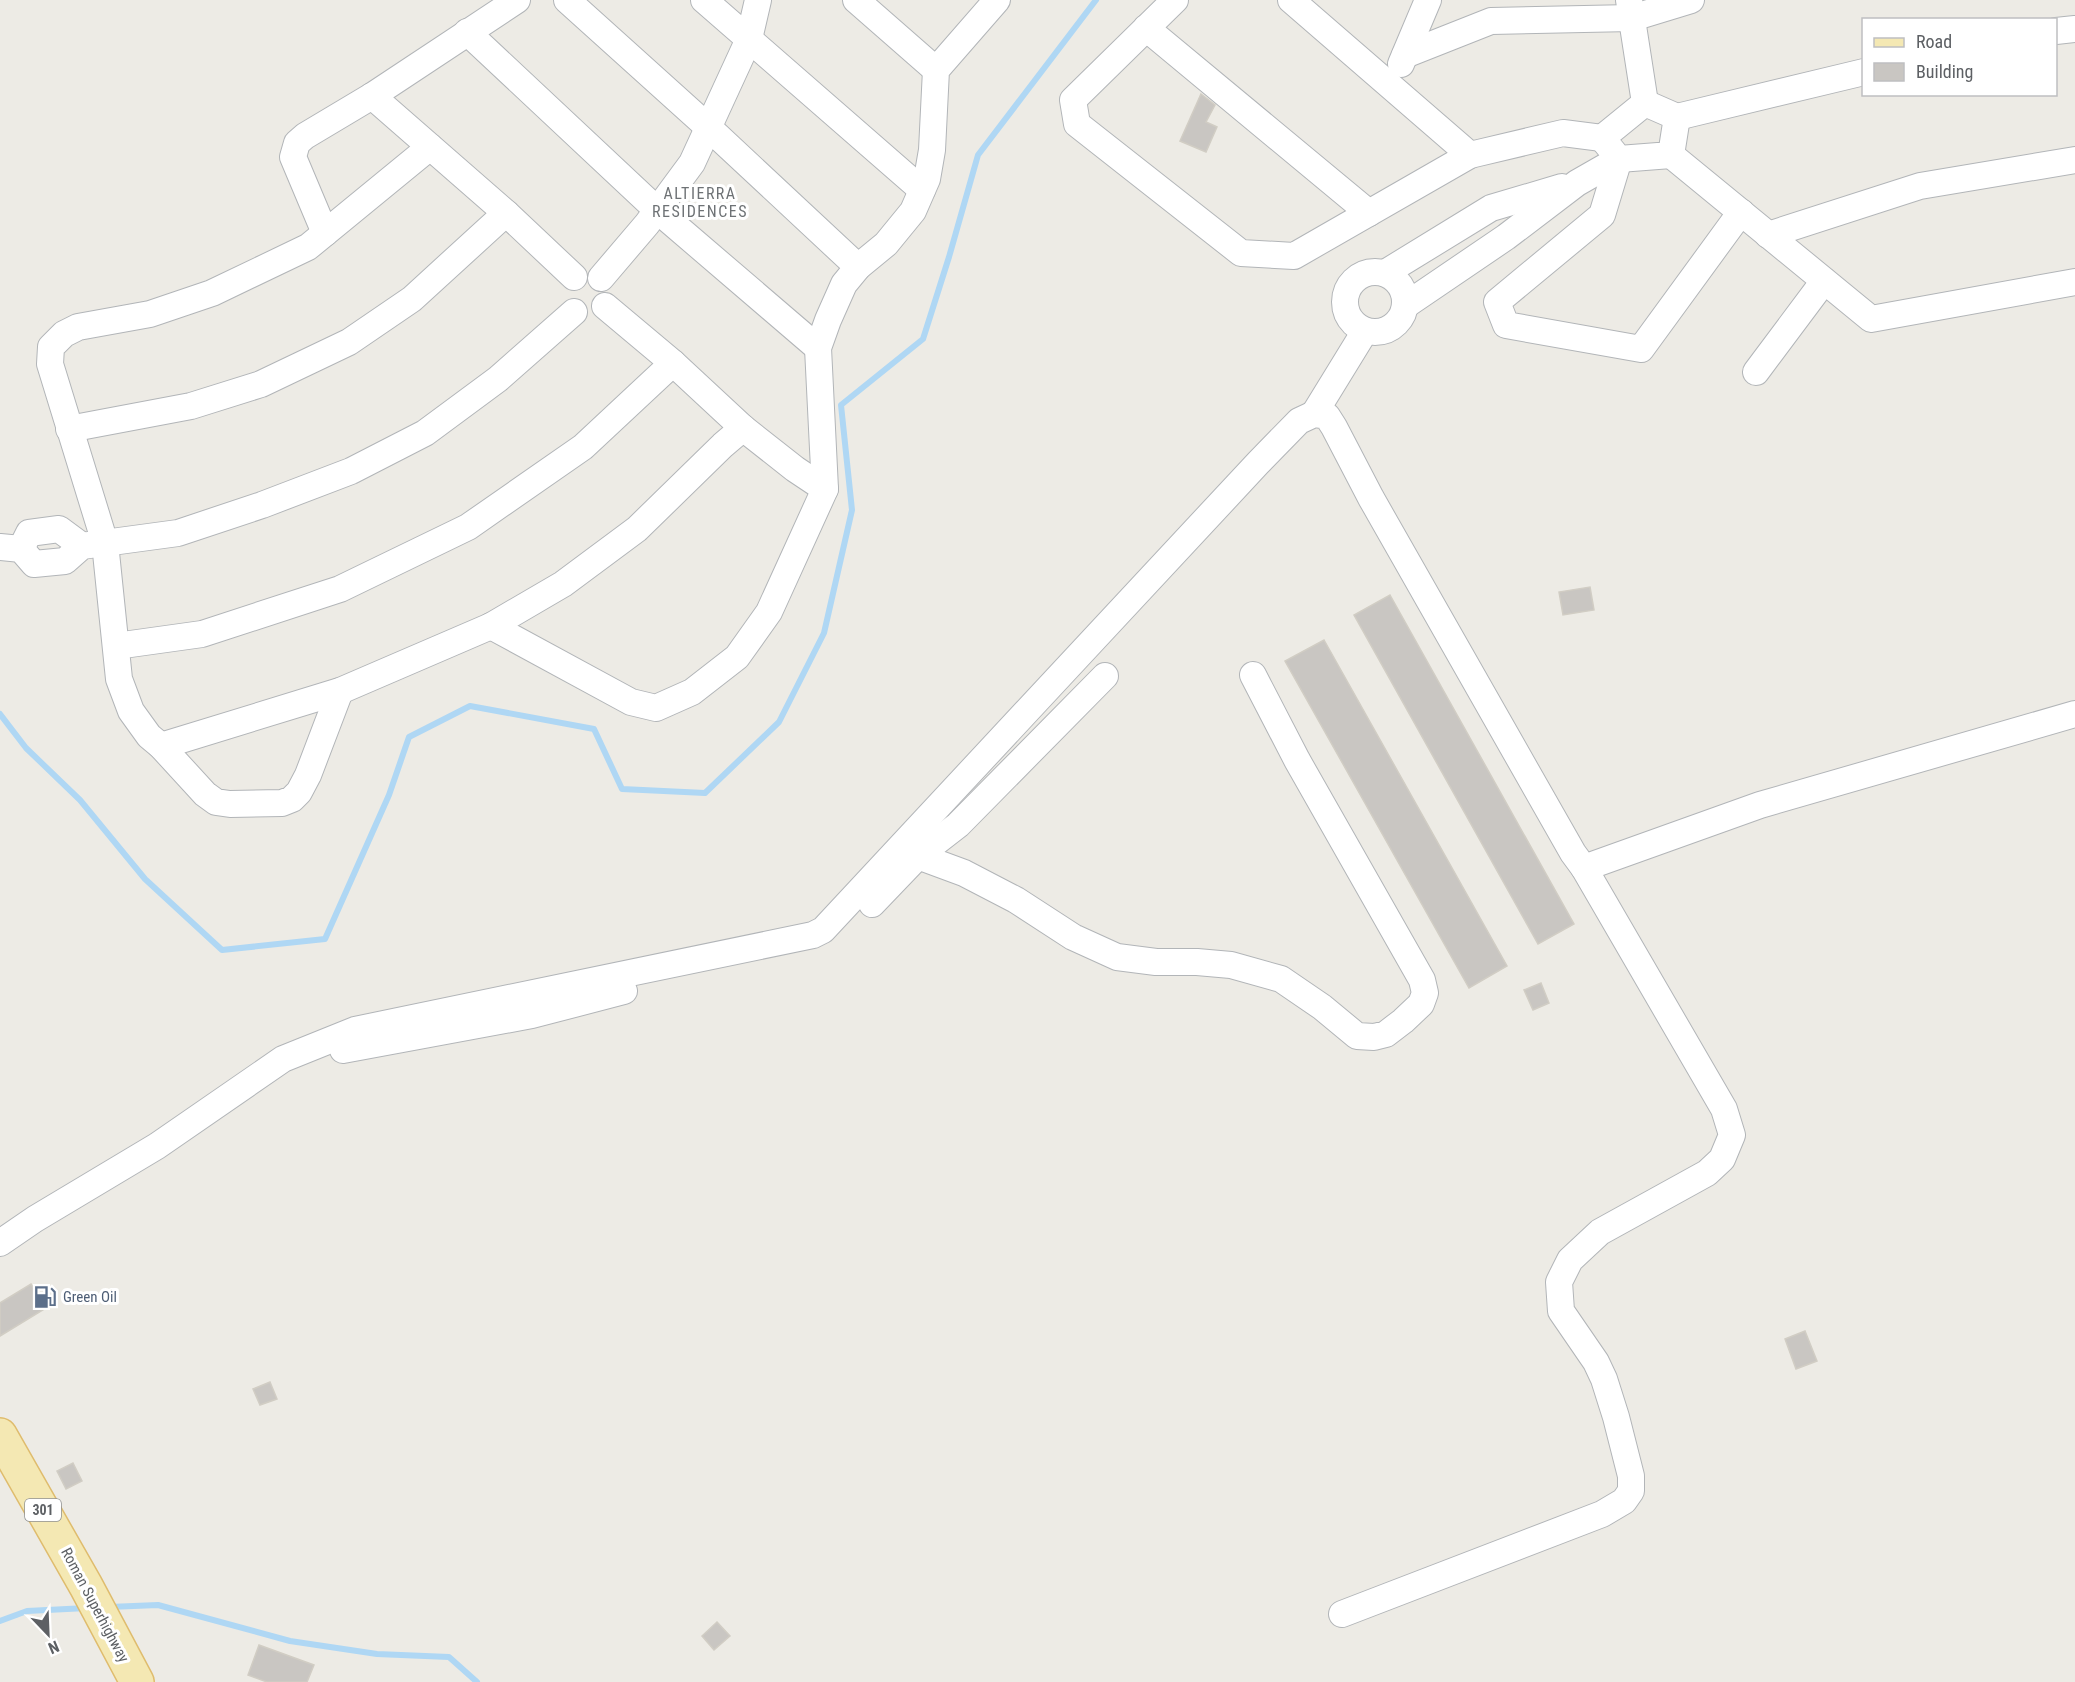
<svg xmlns="http://www.w3.org/2000/svg" width="2075" height="1682" viewBox="0 0 2075 1682" font-family="'Roboto Condensed',sans-serif">
<rect width="100%" height="100%" fill="#edebe5"/>
<g fill="none" stroke-linecap="round" stroke-linejoin="round">
<!-- stream -->
<g stroke="#afd7f4" stroke-width="6">
<path d="M0,714L26,748L80,800L145,879L222,950L325,939L389,795L409,737L470,706L594,729L622,789L705,793L779,722L824,633L852,510L841,405L923,339L949,257L978,155L1096,0"/>
<path d="M109,1607L158,1605L290,1641L377,1654L449,1657L477,1682"/>
<path d="M0,1621L27,1611L87,1608"/>
</g>
</g>
<!-- building -->
<g fill="#c9c6c2" stroke="#d1cdc4" stroke-width="1.5">
<path d="M1201,94L1215,105L1206,122L1217,127L1206,152L1180,141Z"/>
<path d="M1590,587L1594,610L1563,615L1559,592Z"/>
<path d="M1390,595L1574,924L1538,944L1354,615Z"/>
<path d="M1324,640L1507,966L1469,988L1285,661Z"/>
<path d="M1541,983L1549,1003L1533,1010L1524,990Z"/>
<path d="M31,1284L46,1308L0,1336V1303Z"/>
<path d="M1805,1331L1817,1361L1796,1369L1785,1339Z"/>
<path d="M270,1382L277,1399L260,1405L253,1389Z"/>
<path d="M73,1463L82,1481L66,1489L57,1471Z"/>
<path d="M717,1622L730,1636L714,1650L702,1636Z"/>
<path d="M259,1645L314,1665L307,1682H267L248,1675Z"/>
</g>
<g fill="none" stroke-linecap="round" stroke-linejoin="round">
<!-- minor casing -->
<g stroke="#b2b5b8" stroke-width="28">
<g id="minor">
<path d="M567,0L709,128L858,267"/>
<path d="M704,0L922,190"/>
<path d="M856,0L936,70"/>
<path d="M1175,0L1073,100L1077,124L1241,253L1294,256L1470,155L1563,133L1602,138"/>
<path d="M1291,0L1470,155"/>
<path d="M1629,0L1645,103"/>
<path d="M1146,28L1369,213"/>
<path d="M2056,31L2075,29"/>
<path d="M467,32L657,210L818,348"/>
<path d="M1405,55L1491,21L1632,18L1691,0"/>
<path d="M1401,64L1428,0"/>
<path d="M372,96L506,213L574,277"/>
<path d="M1645,103L1677,117L1671,155L1619,159L1602,138Z"/>
<path d="M1677,117L1864,72"/>
<path d="M1671,155L1871,319L2075,282"/>
<path d="M1619,159L1602,215L1497,302L1506,325L1641,349L1741,212"/>
<path d="M325,233L293,157L297,143L305,136L372,96L517,0"/>
<path d="M1768,235L1920,186L2075,160"/>
<circle cx="1375" cy="302" r="30"/>
<path d="M1385,273L1491,208L1562,187"/>
<path d="M601,278L647,224L692,163L749,39L758,0"/>
<path d="M1406,305L1506,237L1577,183L1619,159"/>
<path d="M605,306L673,363L743,428L795,469L825,489"/>
<path d="M1756,372L1824,281"/>
<path d="M1314,414L1365,331"/>
<path d="M69,429L191,406L261,384L349,342L412,299L506,213"/>
<path d="M0,547L21,549L34,564L65,561L82,546L178,533L262,505L351,471L425,433L498,379L574,312"/>
<path d="M21,549L29,533L59,529L82,546"/>
<path d="M491,626L631,702L656,708L692,692L737,657L769,612L825,489L818,348L828,320L844,284L858,267L886,244L913,211L927,179L932,150L936,70L997,0"/>
<path d="M116,646L202,634L340,589L468,527L583,447L673,363"/>
<path d="M340,691L308,775L299,792L292,799L282,803L230,804L216,802L205,794L161,746L149,736L131,711L119,679L105,543L50,364L51,347L64,334L78,327L150,314L212,293L308,247L430,147"/>
<path d="M161,746L340,691L491,626L563,584L637,529L723,445L743,428"/>
<path d="M918,856L964,873L1016,900L1073,937L1117,957L1156,962H1197L1231,965L1281,979L1322,1007L1357,1036L1374,1037L1386,1034L1403,1021L1421,1004L1425,993L1422,980L1297,760L1253,675"/>
<path d="M872,904L918,856L958,825L1105,676"/>
<path d="M343,1050L532,1015L624,991"/>
<path d="M0,1243L35,1219L157,1146L283,1059L355,1030L813,935L823,930L1258,463L1299,421L1314,414L1327,416L1334,427L1371,498L1573,853L1584,868L1760,805L2075,714"/>
<path d="M1342,1614L1602,1514L1624,1501L1631,1491V1476L1616,1417L1604,1379L1596,1362L1561,1311L1559,1282L1570,1260L1600,1232L1707,1173L1722,1159L1732,1135L1724,1109L1584,868"/>
</g>
</g>
<!-- major casing -->
<g stroke="#dfbc6d" stroke-width="36">
<path id="major" d="M0,1435L86,1586L137,1682"/>
</g>
<!-- minor -->
<use href="#minor" stroke="#fff" stroke-width="26"/>
<!-- major -->
<use href="#major" stroke="#f4e8b3" stroke-width="33"/>
</g>
<!-- icons -->
<defs>
<g id="fuel-bare" transform="scale(1.8)"><path d="M-5.5-6h7V0h2V4h1.3V-2.5L3-4.5l.8-.8L6-3V5H2.5V1h-1V6h-7ZM-4.2-4.7v3.2H.2V-4.7Z" fill="#5c6f8a" stroke="#fff" stroke-width="2.5" paint-order="stroke"/></g>
</defs>
<g fill-rule="evenodd">
<use href="#fuel-bare" x="45" y="1297"/>
</g>
<g text-anchor="middle" dominant-baseline="central" stroke-width="6" stroke-linejoin="round" paint-order="stroke">
<!-- shield labels -->
<rect fill="#fff" stroke="#8e9092" stroke-width="1.5" x="25" y="1499" width="36" height="22" rx="4.5"/>
<g font-size="14" font-weight="bold" fill="#5d6064">
<text x="43" y="1510">301</text>
</g>
<!-- service labels -->
<g font-size="15" fill="#4e5e75" stroke="#fff" text-anchor="start">
<text x="63" y="1297">Green Oil</text>
</g>
<!-- street labels -->
<g font-size="15" fill="#5d6064" stroke="#fff">
<text transform="translate(95 1605) rotate(62)">Roman Superhighway</text>
</g>
<!-- neighbourhood labels -->
<g font-size="16" letter-spacing="1.5" fill="#6e7275" stroke="#fff">
<text x="700" y="193">ALTIERRA<tspan x="700" dy="18">RESIDENCES</tspan></text>
</g>
</g>
<!-- legend -->
<rect x="1862" y="18" width="195" height="78" fill="#ffffff" stroke="#bebfc1" stroke-width="1.5"/>
<rect x="1874" y="38" width="30" height="9" fill="#f4e8b3" stroke="#bebfc1" stroke-width="1.5"/>
<text x="1916" y="48" font-size="18" fill="#5d6064">Road</text>
<rect x="1874" y="63" width="30" height="18" fill="#c9c6c2" stroke="#bebfc1" stroke-width="1.5"/>
<text x="1916" y="78" font-size="18" fill="#5d6064">Building</text>
<!-- north arrow -->
<g transform="translate(48 1634) rotate(157)" stroke="#ffffff" stroke-width="4.5" paint-order="stroke">
<path d="M0-4.5L10 22L0 15L-10 22Z" fill="#5d6064"/>
<text y="-9" font-size="16" font-weight="bold" text-anchor="middle" fill="#5d6064">N</text>
</g>
</svg>
